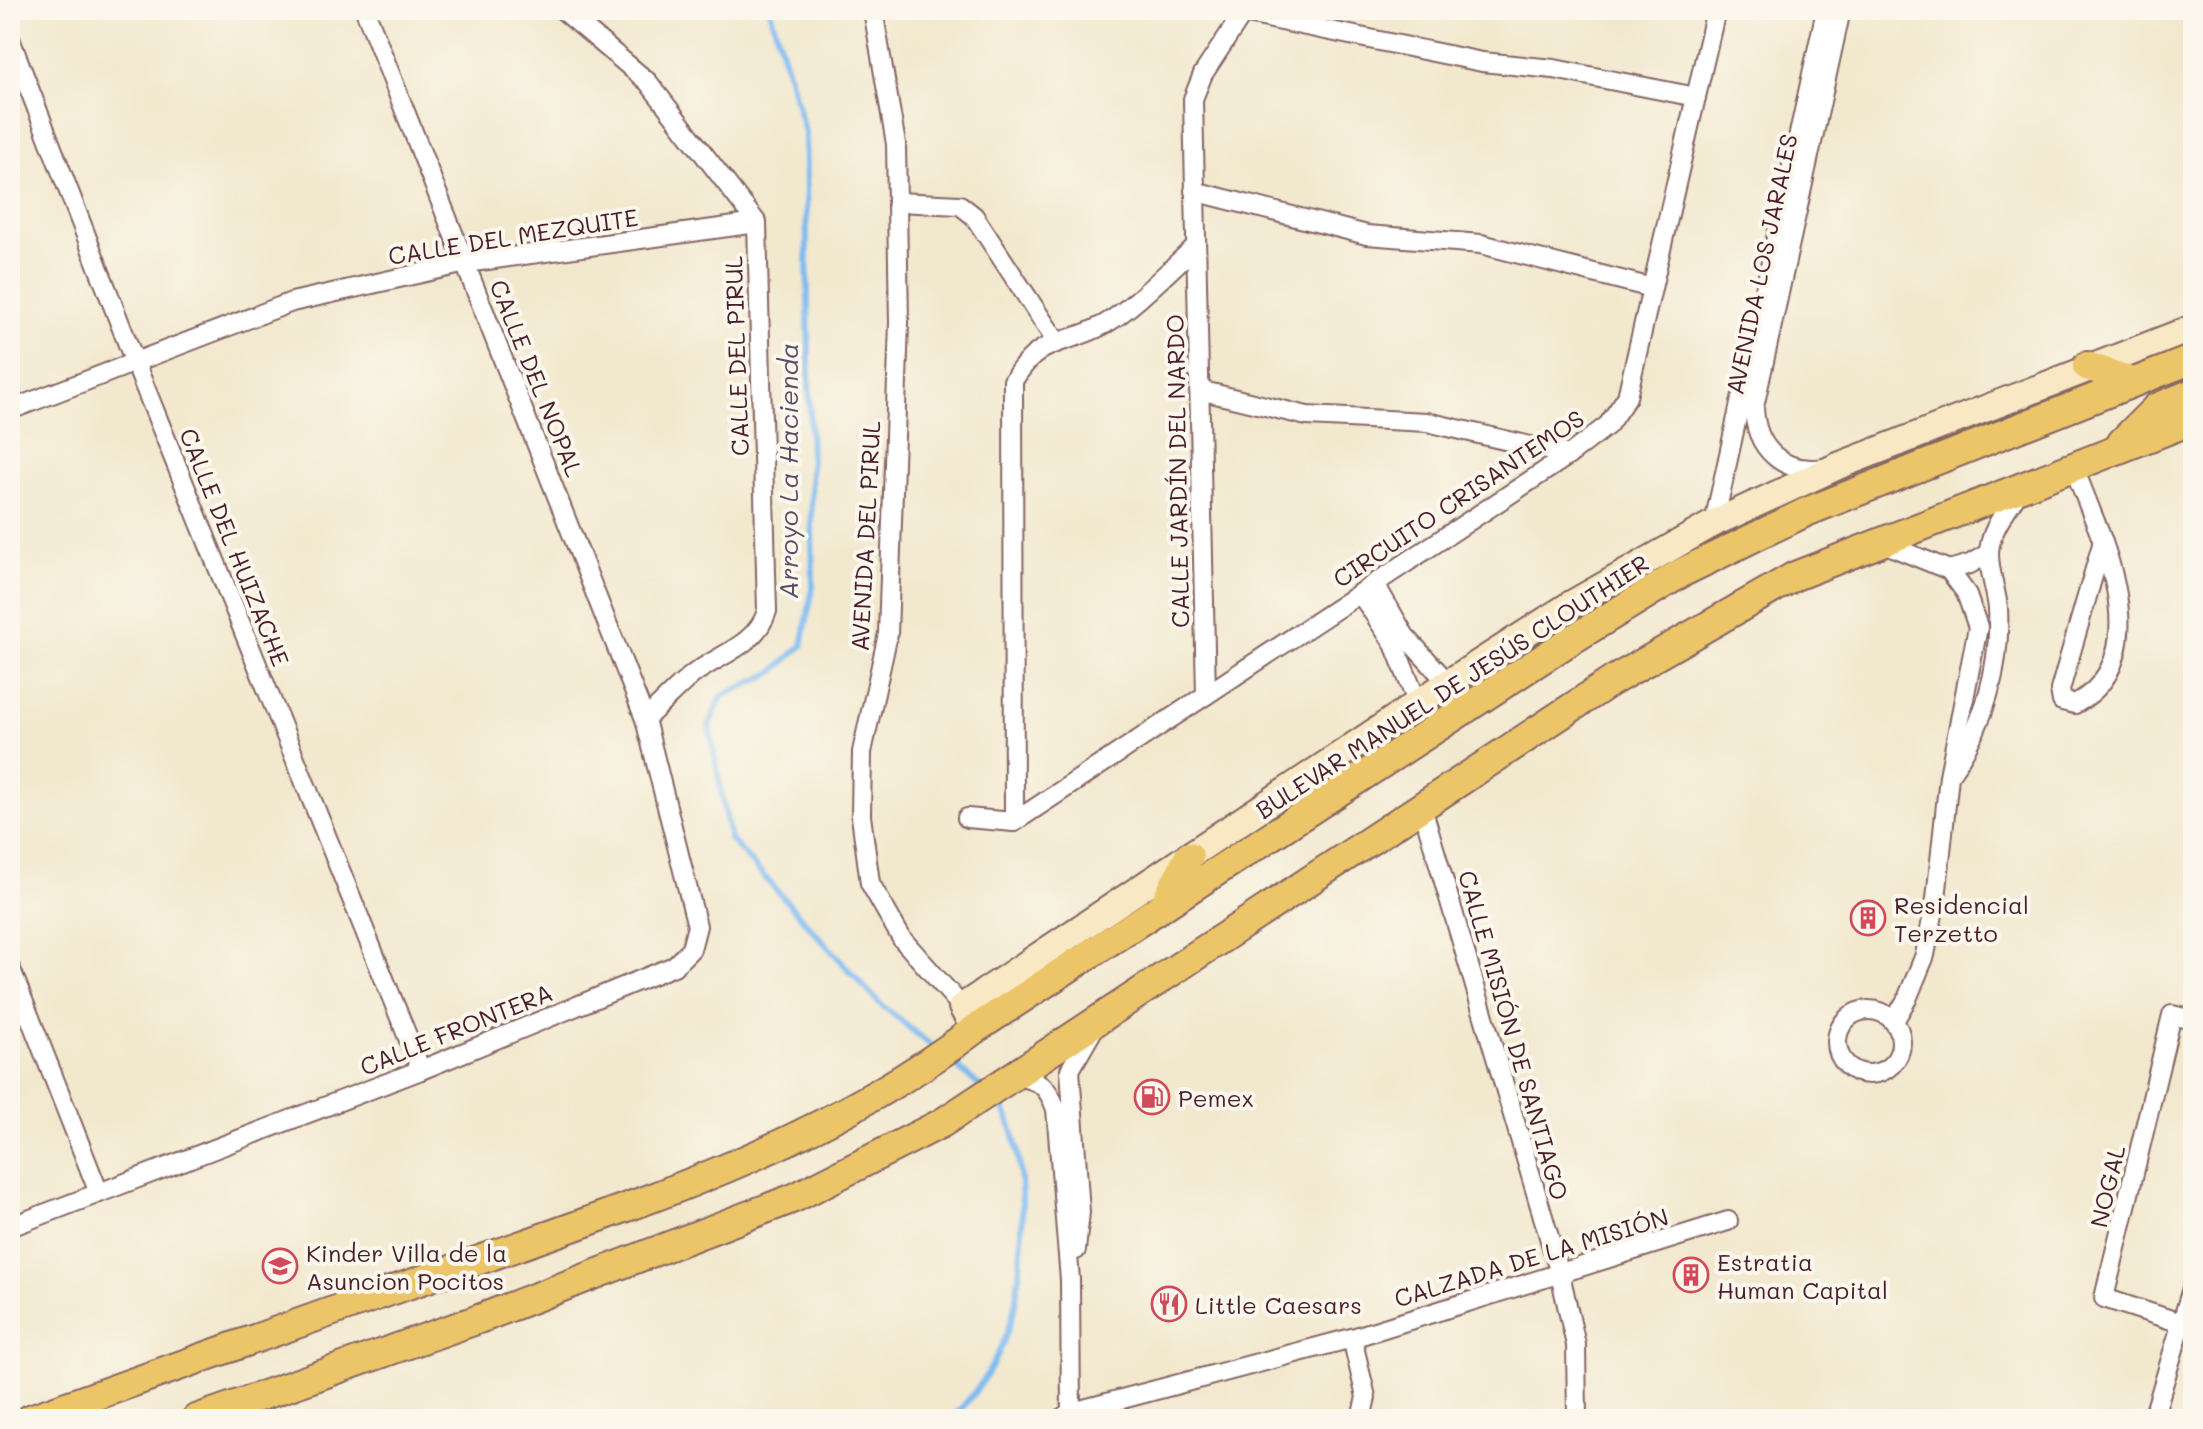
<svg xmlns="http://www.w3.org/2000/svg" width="2203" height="1429" viewBox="0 0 2203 1429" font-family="Mali,sans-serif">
<rect width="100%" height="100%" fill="#fbf7ec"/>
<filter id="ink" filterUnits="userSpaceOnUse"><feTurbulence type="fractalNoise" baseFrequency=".0125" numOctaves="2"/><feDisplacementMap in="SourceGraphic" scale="16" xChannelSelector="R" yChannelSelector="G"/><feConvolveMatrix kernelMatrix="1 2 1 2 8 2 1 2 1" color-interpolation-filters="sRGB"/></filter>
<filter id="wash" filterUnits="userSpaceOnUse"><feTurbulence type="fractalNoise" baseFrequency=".006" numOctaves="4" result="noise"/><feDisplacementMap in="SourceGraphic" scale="32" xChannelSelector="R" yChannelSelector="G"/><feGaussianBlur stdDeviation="1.8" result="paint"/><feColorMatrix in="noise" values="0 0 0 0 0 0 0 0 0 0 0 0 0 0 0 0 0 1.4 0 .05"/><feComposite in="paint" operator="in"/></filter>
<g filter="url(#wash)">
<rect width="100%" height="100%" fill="#f2e8ce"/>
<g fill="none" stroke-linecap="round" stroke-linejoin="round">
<!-- stream -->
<g stroke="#7fbbf1" stroke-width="6">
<path d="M770,10L805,132L813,587L802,646L772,673L722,696L709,725L730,839L879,1003L933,1047"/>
<path d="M948,1059L982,1088"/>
<path d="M952,1419C981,1387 997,1364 1011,1321C1025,1275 1032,1129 994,1097"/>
</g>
</g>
</g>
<g filter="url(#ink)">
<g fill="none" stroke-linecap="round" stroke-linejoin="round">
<!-- street casing -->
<g stroke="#856564" stroke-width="22">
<g id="street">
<path d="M563,10L648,82L757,223L767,611C757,645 718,655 692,675C676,688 661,705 645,719"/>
<path d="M873,10L896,144L899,323L888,634L862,752L861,816L870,883L902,939L962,1007"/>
<path d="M1243,13L1482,62L1554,69L1696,97"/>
<path d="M10,39L136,365L421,1070"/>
<path d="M1194,191L1367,235L1481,244L1652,288"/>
<path d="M897,202L960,205L974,216L1056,341"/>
<path d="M1199,390L1307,416L1427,422L1569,455"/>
<path d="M10,410L292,302L466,263L757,223"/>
<path d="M1824,468C1782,475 1755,447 1754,407L1841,10"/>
<path d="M2074,468L2100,534C2121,590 2139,670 2075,704L2062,701L2060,690L2103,541"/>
<path d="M1714,523L1826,10"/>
<path d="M1883,543L1949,570L1966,593L1978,627L1949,776L1936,899L1925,955L1907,999L1894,1021"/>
<path d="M1949,570L1970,564L1989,553"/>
<path d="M1375,584L1405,636L1448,683"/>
<path d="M1360,593L1394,644L1418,704"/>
<path d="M1206,695L1193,99L1203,74L1245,10"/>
<path d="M1952,771C1985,724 2001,666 1998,608C1996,590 1989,572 1989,554C1989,530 2009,507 2021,488"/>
<path d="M1422,807L1560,1274L1576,1345L1577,1419"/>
<path d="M967,818L1014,822L1569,455L1608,425L1627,397L1716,10"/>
<path d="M1014,822L1013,381C1041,334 1065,347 1105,324C1132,309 1170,269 1195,247"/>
<path d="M10,967L99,1193"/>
<circle cx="1869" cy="1042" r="32"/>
<path d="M2193,1020L2172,1015L2104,1298L2193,1327"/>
<path d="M1015,1076C1040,1080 1047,1085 1056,1109L1070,1280L1071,1419"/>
<path d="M10,1227L421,1070L674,966L691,949L697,926L645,719L365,10"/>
<path d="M1076,1250L1080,1212L1070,1070L1093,1030"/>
<path d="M1352,1338L1366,1397L1361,1419"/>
<path d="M1061,1419L1069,1413L1352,1338L1728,1221"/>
<path d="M2153,1419L2193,1285"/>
</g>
</g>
<!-- secondary casing -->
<g stroke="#856564" stroke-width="30">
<path id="secondary" d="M975,1029L962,1007L1448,683L1573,603L1714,523L1838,466L2193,328"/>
</g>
<!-- primary casing -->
<g stroke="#856564" stroke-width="32">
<g id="primary">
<path d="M2087,366L2130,381"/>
<path d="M2122,442L2156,408L2193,393"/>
<path d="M1164,905L1189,856"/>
<path d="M30,1419C182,1364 335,1310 488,1257C657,1197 831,1139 975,1029L1565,644L1681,573L1806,512L2193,359"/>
<path d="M196,1419L479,1319L794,1198L942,1123L1612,681L1795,576L2193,420"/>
</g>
</g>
<!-- street -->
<use href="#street" stroke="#fff" stroke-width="18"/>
<!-- secondary -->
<use href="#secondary" stroke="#f8e8c3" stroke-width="26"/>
<!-- primary -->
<use href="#primary" stroke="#edc569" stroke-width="28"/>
</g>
</g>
<!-- icons -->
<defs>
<g id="building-ring" transform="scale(1.8)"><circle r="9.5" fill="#fbf7ec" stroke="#d1495b" stroke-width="1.5"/><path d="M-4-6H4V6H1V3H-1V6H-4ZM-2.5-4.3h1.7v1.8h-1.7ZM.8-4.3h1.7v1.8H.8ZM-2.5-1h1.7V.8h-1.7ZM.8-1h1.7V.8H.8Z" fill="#d1495b"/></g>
<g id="fuel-ring" transform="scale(1.8)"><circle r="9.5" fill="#fbf7ec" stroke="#d1495b" stroke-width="1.5"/><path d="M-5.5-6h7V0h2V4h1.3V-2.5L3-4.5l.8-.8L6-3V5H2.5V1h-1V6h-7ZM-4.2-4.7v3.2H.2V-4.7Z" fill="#d1495b"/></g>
<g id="school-ring" transform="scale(1.8)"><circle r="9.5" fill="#fbf7ec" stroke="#d1495b" stroke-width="1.5"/><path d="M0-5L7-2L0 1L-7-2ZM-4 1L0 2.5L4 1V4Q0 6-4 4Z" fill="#d1495b"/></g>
<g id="restaurant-ring" transform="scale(1.8)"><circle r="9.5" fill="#fbf7ec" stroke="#d1495b" stroke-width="1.5"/><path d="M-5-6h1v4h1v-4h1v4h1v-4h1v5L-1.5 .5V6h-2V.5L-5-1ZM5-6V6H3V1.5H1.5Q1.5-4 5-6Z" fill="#d1495b"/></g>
</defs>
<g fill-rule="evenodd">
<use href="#building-ring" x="1868" y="918"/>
<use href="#fuel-ring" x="1152" y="1097"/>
<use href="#school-ring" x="280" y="1266"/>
<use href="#building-ring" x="1691" y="1275"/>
<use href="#restaurant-ring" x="1169" y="1304"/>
</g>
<g text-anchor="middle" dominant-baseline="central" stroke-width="8" stroke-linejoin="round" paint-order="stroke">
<!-- street labels -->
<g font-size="24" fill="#4a1f2b" stroke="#fbf7ec">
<text transform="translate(513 236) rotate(-9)">CALLE DEL MEZQUITE</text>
<text transform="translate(1761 264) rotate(-78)">AVENIDA LOS JARALES</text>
<text transform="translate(736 356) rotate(-92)">CALLE DEL PIRUL</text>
<text transform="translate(537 378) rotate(68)">CALLE DEL NOPAL</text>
<text transform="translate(1177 471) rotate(-91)">CALLE JARDÍN DEL NARDO</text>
<text transform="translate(1458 498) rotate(-34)">CIRCUITO CRISANTEMOS</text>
<text transform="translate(865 536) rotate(-87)">AVENIDA DEL PIRUL</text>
<text transform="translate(235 547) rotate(68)">CALLE DEL HUIZACHE</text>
<text transform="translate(1452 686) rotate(-33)">BULEVAR MANUEL DE JESÚS CLOUTHIER</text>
<text transform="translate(456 1029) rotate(-22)">CALLE FRONTERA</text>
<text transform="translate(1514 1035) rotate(74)">CALLE MISIÓN DE SANTIAGO</text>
<text transform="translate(2107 1186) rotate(-77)">NOGAL</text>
<text transform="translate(1531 1257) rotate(-17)">CALZADA DE LA MISIÓN</text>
</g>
<!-- poi labels -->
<g font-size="24" fill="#4a1f2b" stroke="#fbf7ec" text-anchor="start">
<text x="1894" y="904">Residencial<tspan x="1894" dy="28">Terzetto</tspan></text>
<text x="1178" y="1097">Pemex</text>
<text x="306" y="1252">Kinder Villa de la<tspan x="306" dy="28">Asuncion Pocitos</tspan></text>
<text x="1717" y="1261">Estratia<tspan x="1717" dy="28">Human Capital</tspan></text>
<text x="1195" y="1304">Little Caesars</text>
</g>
<!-- water labels -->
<g font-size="26" font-style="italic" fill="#5a4e66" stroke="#fbf7ec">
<text transform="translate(788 471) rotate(-90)">Arroyo La Hacienda</text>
</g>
</g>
<!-- margin -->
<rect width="2203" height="1429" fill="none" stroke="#fbf7ec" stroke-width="40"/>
</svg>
